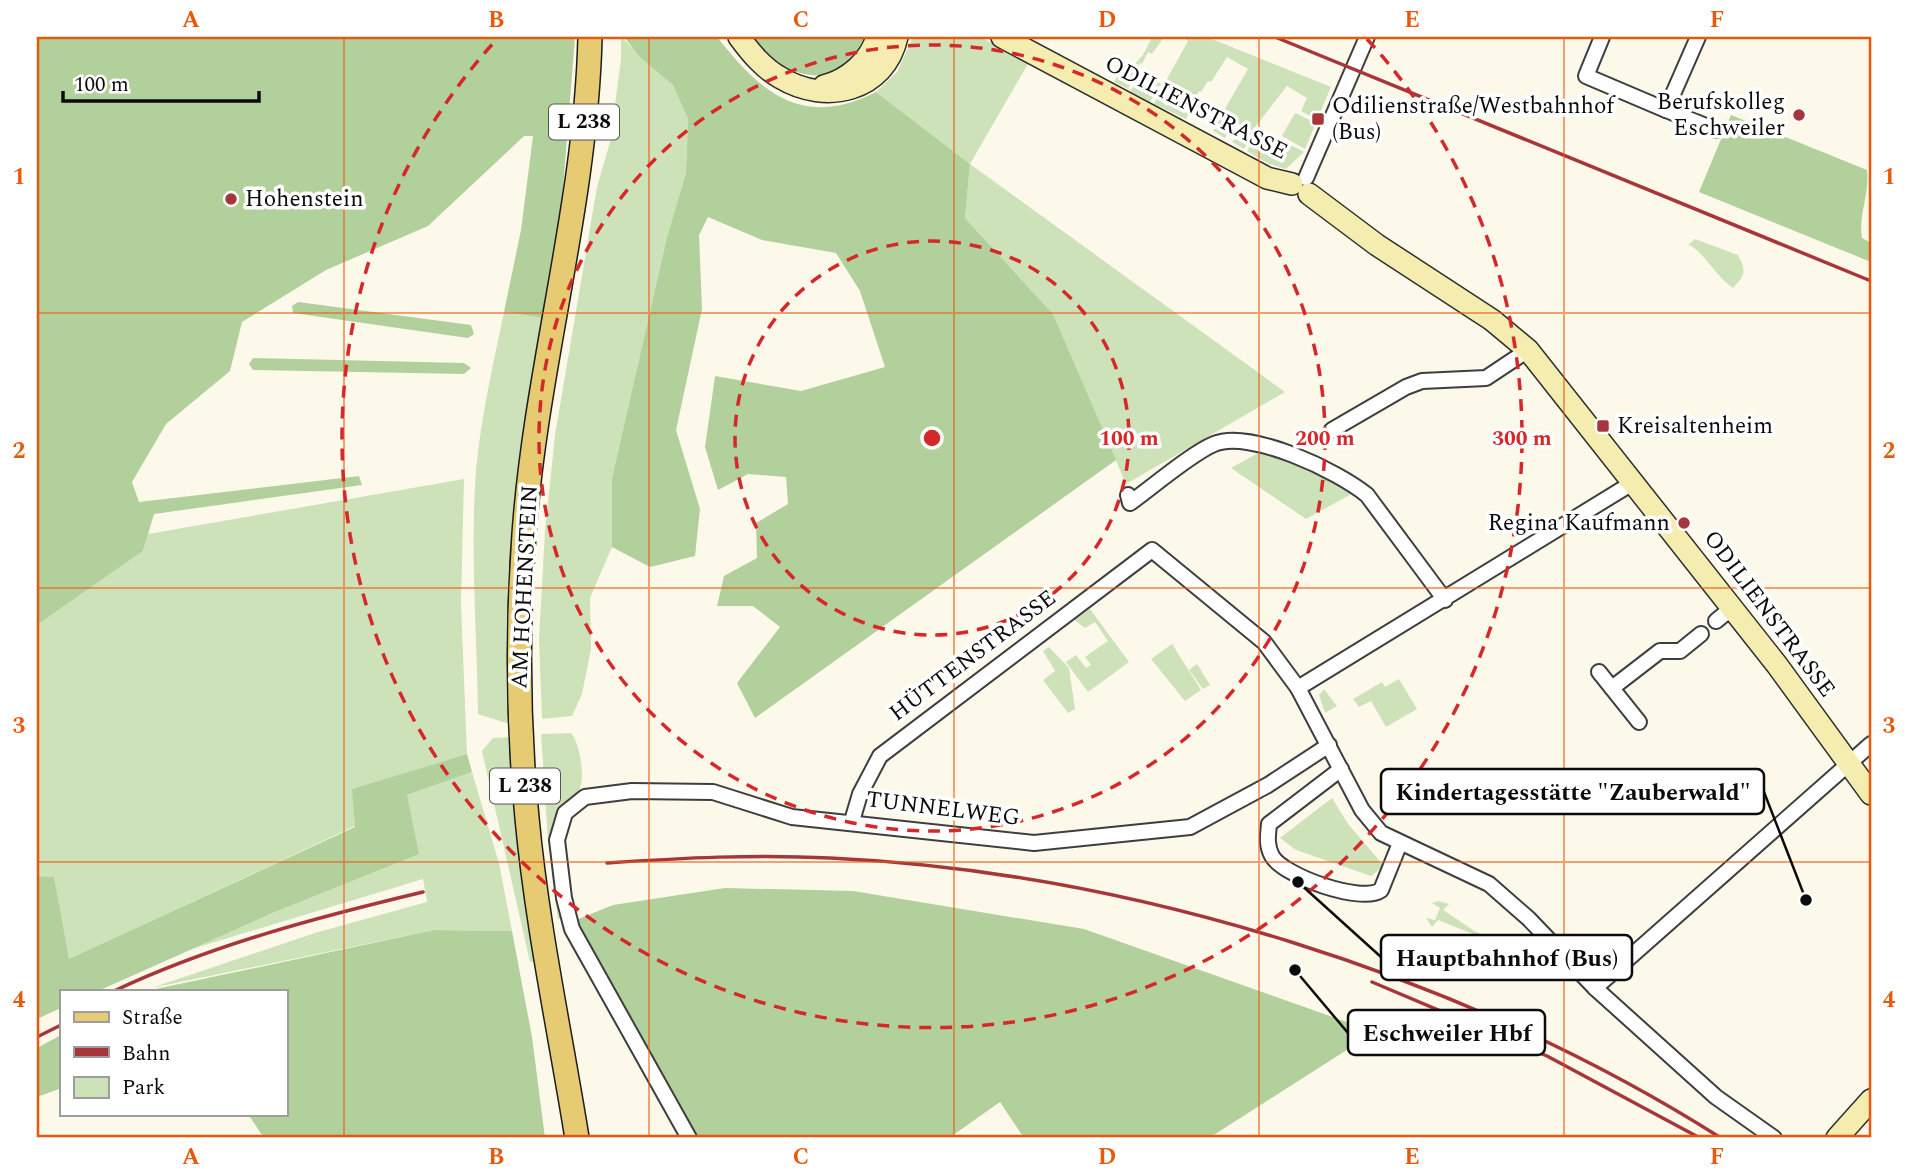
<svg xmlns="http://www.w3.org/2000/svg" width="1908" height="1175" viewBox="0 0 1908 1175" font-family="Spectral,serif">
<rect width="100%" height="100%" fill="#fcf9eb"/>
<!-- green -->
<g fill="#cee2ba">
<path d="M621,37L673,85L688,119L686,173L667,237L612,478V547L590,598L591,649L582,694L572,716L542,719L539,639L545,531L555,435L597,187L610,142L621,59Z"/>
<path d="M913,37H980L1029,62L970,164L1285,392L1126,484L1053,314L965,218L970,164L876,92L897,72Z"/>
<path d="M1152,37H1164L1152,54L1148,52L1142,64L1140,63L1128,89L1114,82L1120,72L1126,74L1143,55Z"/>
<path d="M1182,37H1207L1331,87L1317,120L1301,111L1307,98L1287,86L1252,131L1222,114L1248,69L1227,57L1211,82L1208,81L1201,92L1199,91L1186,119L1154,104L1157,98L1167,106L1170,101L1158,95L1188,41Z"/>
<path d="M1158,82L1161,84L1150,102L1130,91L1134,86L1151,95Z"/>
<path d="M1295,113L1316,123L1305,149L1282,136Z"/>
<path d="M1221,117L1232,123L1225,138L1213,131Z"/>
<path d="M1244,129L1253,134L1244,149L1232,142Z"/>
<path d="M1277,138L1304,152L1286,169L1269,164L1247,151L1252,142L1269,151Z"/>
<path d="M1695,239L1738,255C1747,272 1745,275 1733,288C1717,278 1701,248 1688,245Z"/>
<path d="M504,312L543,318C519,452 505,587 509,724L478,714C477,633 470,551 476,470C481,417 493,364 504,312Z"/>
<path d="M1265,452L1355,492L1306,519L1231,468L1258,453Z"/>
<path d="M464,479L461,604L467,754L353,789L355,826L68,960L54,877L37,876V625L143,551L148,534Z"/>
<path d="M1090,609L1129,662L1088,692L1066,662L1076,655L1086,668L1091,665L1085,657L1108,641L1095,622L1085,628L1074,620Z"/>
<path d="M1172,644L1201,690L1185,701L1151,659Z"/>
<path d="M1049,647L1069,668L1075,709L1068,713L1043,680L1055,671L1043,651Z"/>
<path d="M1197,664L1210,685L1203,689L1189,670Z"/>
<path d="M1399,679L1417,709L1386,727L1371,701L1359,707L1353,699L1382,682L1385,687Z"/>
<path d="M1324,689L1337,706L1325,713L1319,695Z"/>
<path d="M571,733C580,743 587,782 577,794C565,809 554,817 552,839C549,861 556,887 558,909L563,918L558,919L548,840L541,734Z"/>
<path d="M510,737L538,960L530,962L482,751L493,738Z"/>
<path d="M472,772L499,863L512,931L434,930L151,988L318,932L427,902L423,879L192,949L277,911L407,795Z"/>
<path d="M1332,798L1348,824L1384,866L1371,876L1296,850L1280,838Z"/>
<path d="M1439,901L1449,904L1443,910L1476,932L1500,942L1501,948L1495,950L1498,944L1438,920L1432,927L1426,918L1435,920L1440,908L1432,903Z"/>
</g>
<!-- forest -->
<g fill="#b2d09b">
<path d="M37,37H575L562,201L543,318L504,312L521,230L533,136H524L428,226L326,270L242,322L230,371L166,424L132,482L139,502L359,476L362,485L154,514L143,551L37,625Z"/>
<path d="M624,37H717C762,94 803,129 876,92L970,164L965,218L1053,314L1116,460L755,718L737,683L780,627L753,606H717L724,576L757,558L756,523L788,504L786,477L748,474L718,490L705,447L715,376L801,391L885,367L860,291L836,253L762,240L708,217L699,235L702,309L676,430L700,509L695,556L650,567L612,547V478L667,237L686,173L688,119L673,85L641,58Z"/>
<path d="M753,37H870C867,43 864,51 859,56C828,92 775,73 753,37Z"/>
<path d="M1731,115L1867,170C1870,194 1858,214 1862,238L1871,243V262L1699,192Z"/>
<path d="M298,302L471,325L474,334L468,338L293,313L292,306Z"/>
<path d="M253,358L464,363L471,368L464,374L253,370L249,364Z"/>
<path d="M467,754L472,772L407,795L419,854L277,911L98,991H61V1008L37,1019V876L54,877L69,959L355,827L352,789Z"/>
<path d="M725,888L853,891L1084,929L1375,1032L1209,1138H1024L1000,1102L949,1138H698L576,920L613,905Z"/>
<path d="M434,930L512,931L532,1037L545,1138H264L248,1114H285V991H146Z"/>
<path d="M61,1035V1084L59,1089L37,1097V1048Z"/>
</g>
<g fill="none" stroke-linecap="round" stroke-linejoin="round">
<!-- minor casing -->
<g stroke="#3e3e3e" stroke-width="18">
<g id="minor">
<path d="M1602,37L1586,76L1666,110L1698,37"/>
<path d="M1666,110L1716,130"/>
<path d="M1306,178L1367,37"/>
<path d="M1332,430L1406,387L1422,381L1486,378L1528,350"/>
<path d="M1128,495L1130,503C1151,488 1192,453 1214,444C1250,429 1338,471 1367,495L1445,600"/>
<path d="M1716,621L1733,607"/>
<path d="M1599,672L1639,722"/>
<path d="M1298,688L1634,482"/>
<path d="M1612,688L1660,651H1680L1701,634"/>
<path d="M1341,769L1269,824C1268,835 1266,845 1272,856C1283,876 1362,904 1381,890L1400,843"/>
<path d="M852,821L860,794L880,756L1152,550L1264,642L1298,688L1362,810L1381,833L1489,884L1529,919L1595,988L1716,1097L1774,1138"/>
<path d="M1595,988L1871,744"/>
<path d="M689,1138L572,929L564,898L557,840L565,813L585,797L632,791L713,792L792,817L1034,843L1190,827L1268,785L1329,745"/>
</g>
</g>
<!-- secondary casing -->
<g stroke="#2d2d2d" stroke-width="24">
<g id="secondary">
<path d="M739,37C751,53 763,68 781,78C826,105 885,91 897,37"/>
<path d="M1002,37L1267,178L1292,184"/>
<path d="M824,86C848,80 870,61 877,37"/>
<path d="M1309,194L1377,245L1492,320L1528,350L1777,665L1871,794"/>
<path d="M1837,1138L1871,1100"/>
</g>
</g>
<!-- primary casing -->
<g stroke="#1c1c1c" stroke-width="26">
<path id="primary" d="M577,1138C560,1032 537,926 527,818C518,724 517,629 524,534C536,367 586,205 590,37"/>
</g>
<!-- minor -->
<use href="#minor" stroke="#fff" stroke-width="14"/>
<!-- secondary -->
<use href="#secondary" stroke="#f4edaf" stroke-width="21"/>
<!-- primary -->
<use href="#primary" stroke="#e6cb72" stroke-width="23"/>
<!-- rail -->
<g stroke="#a7363a" stroke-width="3.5">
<path d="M1275,37L1871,281"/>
<path d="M607,863C681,858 756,854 830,858C1132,872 1465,976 1721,1138"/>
<path d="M1372,982L1547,1056L1700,1138"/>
<path d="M114,991C212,945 318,917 423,892"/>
<path d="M37,1037L61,1025"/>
</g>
</g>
<!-- grid -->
<path fill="none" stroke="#e8590c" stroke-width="2" stroke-opacity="0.55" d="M344,37V1138M649,37V1138M954,37V1138M1259,37V1138M1564,37V1138M37,313H1871M37,588H1871M37,862H1871"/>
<!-- distance rings -->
<g fill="none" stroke="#d62828" stroke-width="3.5" stroke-dasharray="12 9">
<circle cx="932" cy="438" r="197"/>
<circle cx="932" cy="438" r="393"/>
<path d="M1367 39A590 590 0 1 1 497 39"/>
</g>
<!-- markers -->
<g fill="#a7363a" stroke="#fff" stroke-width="2.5">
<circle cx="1799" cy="115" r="7"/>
<rect x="1311" y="112" width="14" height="14" rx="3.5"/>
<circle cx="231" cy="199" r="7"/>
<rect x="1596" y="419" width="14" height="14" rx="3.5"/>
<circle cx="1684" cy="523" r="7"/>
</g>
<g text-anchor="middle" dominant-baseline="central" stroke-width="7" stroke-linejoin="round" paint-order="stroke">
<!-- shield labels -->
<g fill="#fff" stroke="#545454" stroke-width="2">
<rect x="549" y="104.5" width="70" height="35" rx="5"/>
<rect x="490" y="768.5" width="70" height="35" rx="5"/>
</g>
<g font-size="21" font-weight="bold" fill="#0b0b0b">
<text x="584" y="122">L 238</text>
<text x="525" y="786">L 238</text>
</g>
<!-- poi labels -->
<g font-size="23" fill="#0b0b0b" stroke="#fff" text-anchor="start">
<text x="1785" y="102" text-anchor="end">Berufskolleg<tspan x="1785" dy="26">Eschweiler</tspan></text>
<text x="1332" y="106">Odilienstraße/Westbahnhof<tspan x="1332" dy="26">(Bus)</tspan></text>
<text x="245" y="199">Hohenstein</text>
<text x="1617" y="426">Kreisaltenheim</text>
<text x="1670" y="523" text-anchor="end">Regina Kaufmann</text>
</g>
<!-- street labels -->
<g font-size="23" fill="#0b0b0b" stroke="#fff">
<text transform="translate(1196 108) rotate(27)">ODILIENSTRASSE</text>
<text transform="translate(525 587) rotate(-87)">AM HOHENSTEIN</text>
<text transform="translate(1769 614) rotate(53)">ODILIENSTRASSE</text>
<text transform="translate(973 656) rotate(-37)">HÜTTENSTRASSE</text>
<text transform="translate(943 809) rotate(7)">TUNNELWEG</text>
</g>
</g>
<circle cx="932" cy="438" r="10" fill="#d62828" stroke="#fff" stroke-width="3.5"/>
<g font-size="21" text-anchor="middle" font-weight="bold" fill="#d62828" stroke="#fff" stroke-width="7" stroke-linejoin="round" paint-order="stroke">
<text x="1129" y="445">100 m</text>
<text x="1325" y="445">200 m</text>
<text x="1522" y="445">300 m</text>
</g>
<!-- callouts -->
<path fill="none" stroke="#0b0b0b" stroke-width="2.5" d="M1806 900L1764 792M1298 882L1381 957M1295 970L1348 1033"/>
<g fill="#0b0b0b" stroke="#fff" stroke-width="2.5">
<circle cx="1806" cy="900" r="7"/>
<circle cx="1298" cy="882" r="7"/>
<circle cx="1295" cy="970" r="7"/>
</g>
<g fill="#fff" stroke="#0b0b0b" stroke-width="2.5">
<rect x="1381" y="769" width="383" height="45" rx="7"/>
<rect x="1381" y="935" width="251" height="45" rx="7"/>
<rect x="1348" y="1010" width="197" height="45" rx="7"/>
</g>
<g font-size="24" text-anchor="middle" font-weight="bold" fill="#0b0b0b">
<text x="1573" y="800">Kindertagesstätte "Zauberwald"</text>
<text x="1507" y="966">Hauptbahnhof (Bus)</text>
<text x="1447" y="1041">Eschweiler Hbf</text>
</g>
<!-- border -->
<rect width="1908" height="1175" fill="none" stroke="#ffffff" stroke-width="77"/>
<!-- legend -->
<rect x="60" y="990" width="228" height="126" fill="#ffffff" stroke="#9d9d9d" stroke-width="2"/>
<rect x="74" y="1012" width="35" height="10" fill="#e6cb72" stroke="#9d9d9d" stroke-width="2"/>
<text x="122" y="1024" font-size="21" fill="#0b0b0b">Straße</text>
<rect x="74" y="1047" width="35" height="10" fill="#a7363a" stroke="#9d9d9d" stroke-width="2"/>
<text x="122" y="1060" font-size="21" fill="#0b0b0b">Bahn</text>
<rect x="74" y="1077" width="35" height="21" fill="#cee2ba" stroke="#9d9d9d" stroke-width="2"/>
<text x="122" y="1094" font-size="21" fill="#0b0b0b">Park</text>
<!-- scale -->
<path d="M63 91v10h196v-10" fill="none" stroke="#0b0b0b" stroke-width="3.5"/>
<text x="74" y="91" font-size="21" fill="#0b0b0b" stroke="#ffffff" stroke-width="5" paint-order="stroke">100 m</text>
<rect x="38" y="38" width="1832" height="1098" fill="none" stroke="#e8590c" stroke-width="2.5"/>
<g font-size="23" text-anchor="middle" font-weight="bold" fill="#e8590c">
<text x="191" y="27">A</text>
<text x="496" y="27">B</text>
<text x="801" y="27">C</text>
<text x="1107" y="27">D</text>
<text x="1412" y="27">E</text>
<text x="1717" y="27">F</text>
<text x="19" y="184">1</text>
<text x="1889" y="184">1</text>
<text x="19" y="458">2</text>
<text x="1889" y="458">2</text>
<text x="19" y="733">3</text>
<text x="1889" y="733">3</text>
<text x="19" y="1007">4</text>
<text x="1889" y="1007">4</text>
<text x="191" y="1164">A</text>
<text x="496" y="1164">B</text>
<text x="801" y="1164">C</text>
<text x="1107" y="1164">D</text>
<text x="1412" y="1164">E</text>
<text x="1717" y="1164">F</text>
</g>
</svg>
